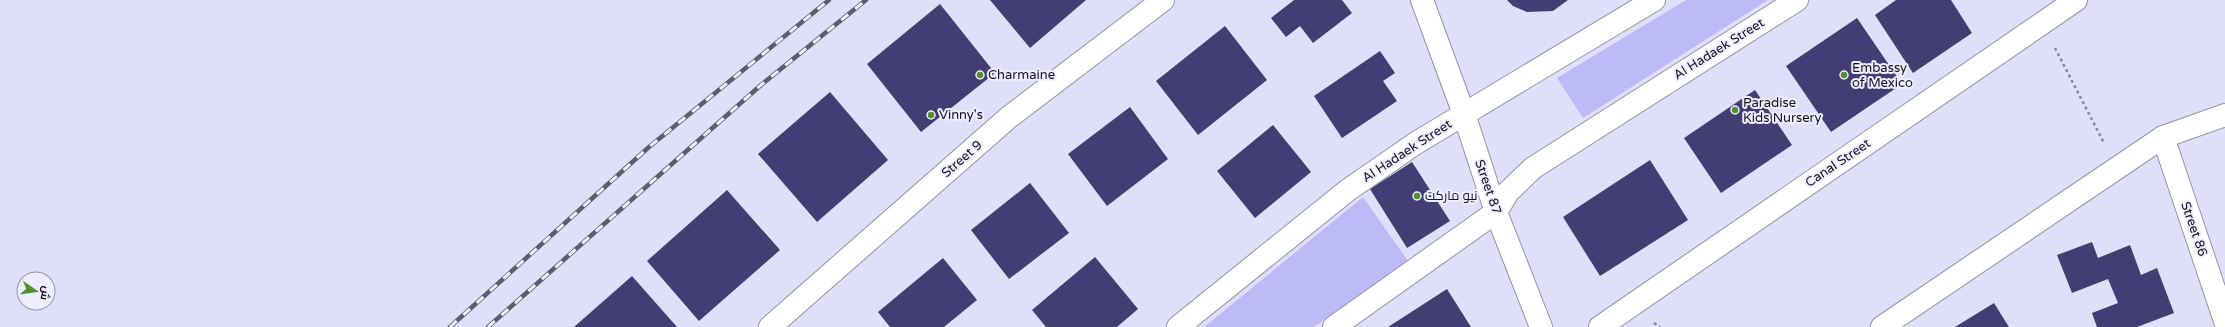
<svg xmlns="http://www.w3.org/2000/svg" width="2225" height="327" viewBox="0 0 2225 327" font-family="'Varela Round',Cairo,sans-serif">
<rect width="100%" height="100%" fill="#dfdff9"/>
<!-- green -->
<g fill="#bdbbf7">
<path d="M1686,0H1768L1583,118L1557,78Z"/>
<path d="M1363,197L1408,261L1314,327H1204Z"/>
</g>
<!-- building -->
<g fill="#423d73">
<path d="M990,0H1086L1030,48Z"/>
<path d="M1294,0H1342L1352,13L1313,43L1300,26L1286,37L1271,18Z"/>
<path d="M1507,0H1568L1553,11L1527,12L1513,6Z"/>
<path d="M1896,0H1951L1972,33L1913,73L1875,15Z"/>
<path d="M940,4L995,73L921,132L867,64Z"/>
<path d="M1857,18L1902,84L1831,132L1786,66Z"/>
<path d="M1225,26L1267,80L1198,135L1156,81Z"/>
<path d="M1380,51L1395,73L1383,81L1397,101L1342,138L1314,96Z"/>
<path d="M1755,90L1792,145L1721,193L1684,138Z"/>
<path d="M830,92L888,160L817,222L758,154Z"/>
<path d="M1130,107L1168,159L1107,206L1068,154Z"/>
<path d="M1273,125L1311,172L1255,218L1217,171Z"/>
<path d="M1650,160L1688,220L1600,276L1563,217Z"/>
<path d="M1412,162L1450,221L1407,248L1370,189Z"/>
<path d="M1030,183L1069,233L1009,279L971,230Z"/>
<path d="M727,190L780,250L699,321L647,261Z"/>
<path d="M2092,242L2098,258L2130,245L2141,275L2157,268L2174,313L2137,327H2097L2092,313L2118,303L2108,279L2072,293L2057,255Z"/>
<path d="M1095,257L1138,309L1117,327H1046L1032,310Z"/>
<path d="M943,258L977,300L944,327H890L878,312Z"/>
<path d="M632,276L677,327H574Z"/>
<path d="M1447,289L1471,327H1388Z"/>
<path d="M1994,303L2009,327H1955Z"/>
</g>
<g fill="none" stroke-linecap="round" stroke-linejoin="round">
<!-- minor casing -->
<g stroke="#9393ab" stroke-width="24">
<g id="minor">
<path d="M1422,0L1464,114L1496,212L1541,327"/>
<path d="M2163,137L2225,321"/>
<path d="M770,327L1008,118L1163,0"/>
<path d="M1178,327L1348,190L1416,143L1654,0"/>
<path d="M1334,327L1496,212L1508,192L1533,168L1797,0"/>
<path d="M1600,327L2076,0"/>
<path d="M1882,327L2163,137L2225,115"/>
</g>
</g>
<!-- path -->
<g stroke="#8a8a9d" stroke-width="2.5" stroke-dasharray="3 3" stroke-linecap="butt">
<path d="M2055,48L2104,143"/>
<path d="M1654,323L1660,327"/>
</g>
<!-- minor -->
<use href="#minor" stroke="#fff" stroke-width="22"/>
<!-- rail casing -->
<g stroke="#5e5d6c" stroke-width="4.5">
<g id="rail">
<path d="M450,327L649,147L829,0"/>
<path d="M488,327L761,85L866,0"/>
</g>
</g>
<!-- rail -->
<use href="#rail" stroke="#ededfd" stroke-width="3" stroke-dasharray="9" stroke-linecap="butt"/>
</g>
<!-- markers -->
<g fill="#538f2f" stroke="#ededfd" stroke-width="1.5">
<circle cx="980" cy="75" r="4"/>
<circle cx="1844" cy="75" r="4"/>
<circle cx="1735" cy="110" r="4"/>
<circle cx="931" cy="115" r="4"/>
<circle cx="1417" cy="196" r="4"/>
</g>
<g text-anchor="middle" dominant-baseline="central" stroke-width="4" stroke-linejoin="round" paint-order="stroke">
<!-- street labels -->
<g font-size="13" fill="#17161f" stroke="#ededfd">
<text transform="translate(1719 49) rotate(-32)">Al Hadaek Street</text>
<text transform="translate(1407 151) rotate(-33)">Al Hadaek Street</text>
<text transform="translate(962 159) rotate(-41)">Street 9</text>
<text transform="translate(1838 163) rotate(-34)">Canal Street</text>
<text transform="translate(1488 187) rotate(71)">Street 87</text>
<text transform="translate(2194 229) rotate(71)">Street 86</text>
</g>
<!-- poi labels -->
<g font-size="13" fill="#17161f" stroke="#ededfd" text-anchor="start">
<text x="1852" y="68">Embassy<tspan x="1852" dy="15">of Mexico</tspan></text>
<text x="988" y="75">Charmaine</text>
<text x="1743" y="103">Paradise<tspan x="1743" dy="15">Kids Nursery</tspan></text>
<text x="939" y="115">Vinny's</text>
<text x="1425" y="196">نيو ماركت</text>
</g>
</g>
<!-- north arrow -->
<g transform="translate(36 291) rotate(103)"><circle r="19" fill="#ededfd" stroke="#9797a4"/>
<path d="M0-3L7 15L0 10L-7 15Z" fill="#538f2f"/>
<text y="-6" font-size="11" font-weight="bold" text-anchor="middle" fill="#17161f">ش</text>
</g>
</svg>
